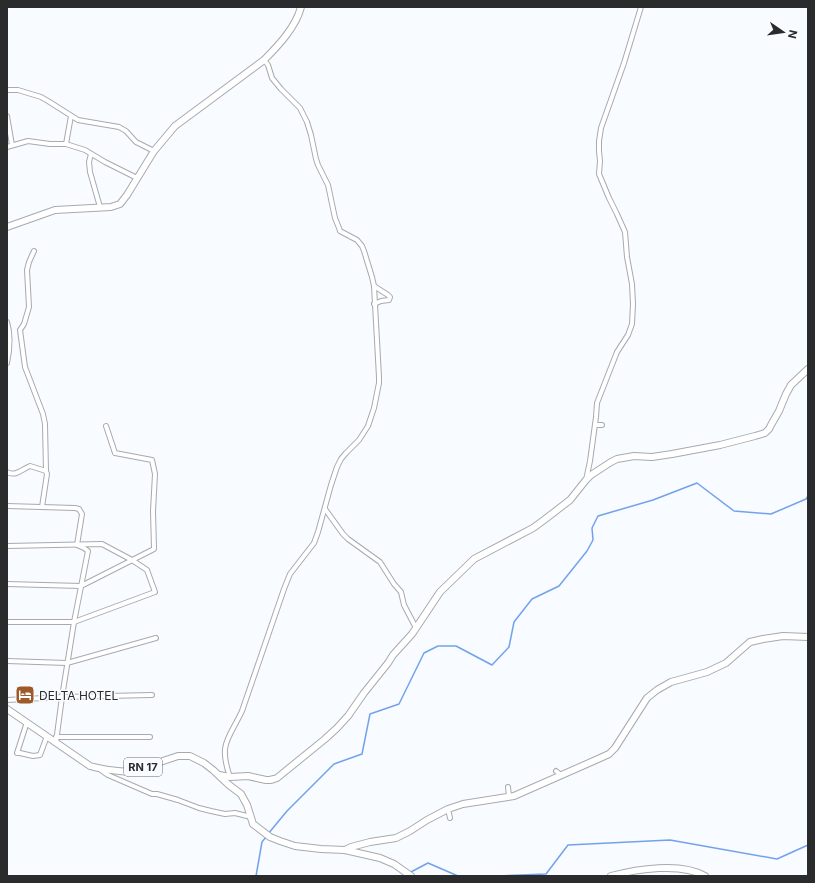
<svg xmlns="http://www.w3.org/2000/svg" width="815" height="883" viewBox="0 0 815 883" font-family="Inter,sans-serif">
<rect width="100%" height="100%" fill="#f8fbff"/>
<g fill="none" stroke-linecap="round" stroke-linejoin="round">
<!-- stream -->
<g stroke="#73a2ec" stroke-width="1.5">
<path d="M268,834L287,811L334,764L362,754L370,714L399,704L424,653L438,646H456L492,665L509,647L514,622L532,599L559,586L587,551L593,540L592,528L598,516L653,500L697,483L734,511L771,514L806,499L808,496"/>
<path d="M409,873L428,863L458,876"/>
<path d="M256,876L262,842L266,837"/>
<path d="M351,876H354"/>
<path d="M496,876L546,874L568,845L670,840L777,859L808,845"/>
</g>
<!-- street casing -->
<g stroke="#a7aaae" stroke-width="6">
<g id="street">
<path d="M7,90H18L41,97L48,101L78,120L119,127L126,131L136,142L154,151"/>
<path d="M7,116L12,145"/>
<path d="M66,144L85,150L105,162L137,178"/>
<path d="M7,147L28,141L50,144H66L71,116"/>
<path d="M91,154L89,162L90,172L100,207"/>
<path d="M34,251L29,262L27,270L29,307L24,324L20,330L25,367L43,414L45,424L46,471"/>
<path d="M374,286L388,295L390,297L389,300L381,301L374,304"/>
<path d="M7,322C11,335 10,349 7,363"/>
<path d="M595,425H602"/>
<path d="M7,472C16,477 22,469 30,466L46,471L47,474L42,507"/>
<path d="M586,480L590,461L596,417L597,403L617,352L628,335L632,324L633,304L632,284L627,257L625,232L617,214L609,198L599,174L600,161L599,151V141L601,128L624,63L641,7"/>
<path d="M7,506L75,508L79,509L82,514L77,545L84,548L88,551L74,622L62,697L56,742"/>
<path d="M325,509L343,534L348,539L380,562L394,584L401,592L404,605L416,628"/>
<path d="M7,546L102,544L132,560L147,570L155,592L74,622H7"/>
<path d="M7,584L81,586L154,549L153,511L155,474L152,460L115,453L106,426"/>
<path d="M7,661L67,663L156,638"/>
<path d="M7,700L62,697L152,695"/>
<path d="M27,722L17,753H20L33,756L40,755L47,736"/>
<path d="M56,737H150"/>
<path d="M101,770L108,775L152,794H157L178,800L199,808L211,811L225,814L235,813L251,817"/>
<path d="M556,771L561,775"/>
<path d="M230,777C218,743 229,739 242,711L284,589L290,574L314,543L318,532L331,485L337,467L341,459L346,453L359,440L368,426L374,408L379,383V377L374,286L372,277L364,251L362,246L357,240L340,231L339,228L335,218L328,185L318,165L316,159L311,135L307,122L300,108L281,89L272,78L268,65L264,60"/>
<path d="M508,787L509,796"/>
<path d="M448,809L450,818"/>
</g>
</g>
<!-- secondary casing -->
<g stroke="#a7aaae" stroke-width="8">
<g id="secondary">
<path d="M7,227L55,210L111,207L120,204L127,195L154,151L175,126L264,60C278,46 296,27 301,7"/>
<path d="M219,775L230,777L248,776L266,780H270L274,779L277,778L325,739L337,728L348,716L364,693L388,663L393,655L412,634L440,592L474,559L533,528L544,520L570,500L586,480L591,475L611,462L617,459L634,456L652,457L672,454L720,445L755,436L765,433L769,429L771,425L779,411L786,394L791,385L808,369"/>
<path d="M345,850L351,847L370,842L396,838L410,831L427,820L448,809L463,804L514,796L598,759L609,754L615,748L647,698L657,690L671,682L707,672L726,663L750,642L763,639L783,636L808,637"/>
</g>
</g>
<!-- primary casing -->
<g stroke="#a7aaae" stroke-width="8">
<g id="primary">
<path d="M7,709L90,766C103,770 116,771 130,772L178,756H190L204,763L213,770L229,785L241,794L247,805L253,824L270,837L280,841L295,846L321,849L345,850L380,858L394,864L411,876"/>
<path d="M611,876C637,869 681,862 705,876"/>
</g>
</g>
<!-- street -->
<use href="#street" stroke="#fff" stroke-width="4"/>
<!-- secondary -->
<use href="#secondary" stroke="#fff" stroke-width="6"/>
<!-- primary -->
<use href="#primary" stroke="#fff" stroke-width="6"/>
</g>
<!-- icons -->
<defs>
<g id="hotel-square" transform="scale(1)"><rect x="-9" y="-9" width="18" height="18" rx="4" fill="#9e5a2b" stroke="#f8fbff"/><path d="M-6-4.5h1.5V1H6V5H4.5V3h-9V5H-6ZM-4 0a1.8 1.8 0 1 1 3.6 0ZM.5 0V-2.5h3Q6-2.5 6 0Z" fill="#fff"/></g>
</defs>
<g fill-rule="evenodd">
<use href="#hotel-square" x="25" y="695"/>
</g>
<g text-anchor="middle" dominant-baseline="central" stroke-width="3" stroke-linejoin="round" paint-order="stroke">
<!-- shield labels -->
<rect fill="#f8fbff" stroke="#68696c" stroke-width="1" x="124" y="758" width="38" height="18" rx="3"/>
<g font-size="11" font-weight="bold" fill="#2a2b2d">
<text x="143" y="767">RN 17</text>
</g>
<!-- poi labels -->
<g font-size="12" fill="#2a2b2d" stroke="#f8fbff" text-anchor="start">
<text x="39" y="695">DELTA HOTEL</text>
</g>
</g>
<!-- border -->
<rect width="815" height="883" fill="none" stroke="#2a2b2d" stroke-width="16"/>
<!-- north arrow -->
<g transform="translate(783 32) rotate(103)" stroke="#f8fbff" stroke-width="3" paint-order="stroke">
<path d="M0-3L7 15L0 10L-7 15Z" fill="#2a2b2d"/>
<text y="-6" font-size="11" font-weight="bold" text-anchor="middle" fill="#2a2b2d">N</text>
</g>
</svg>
